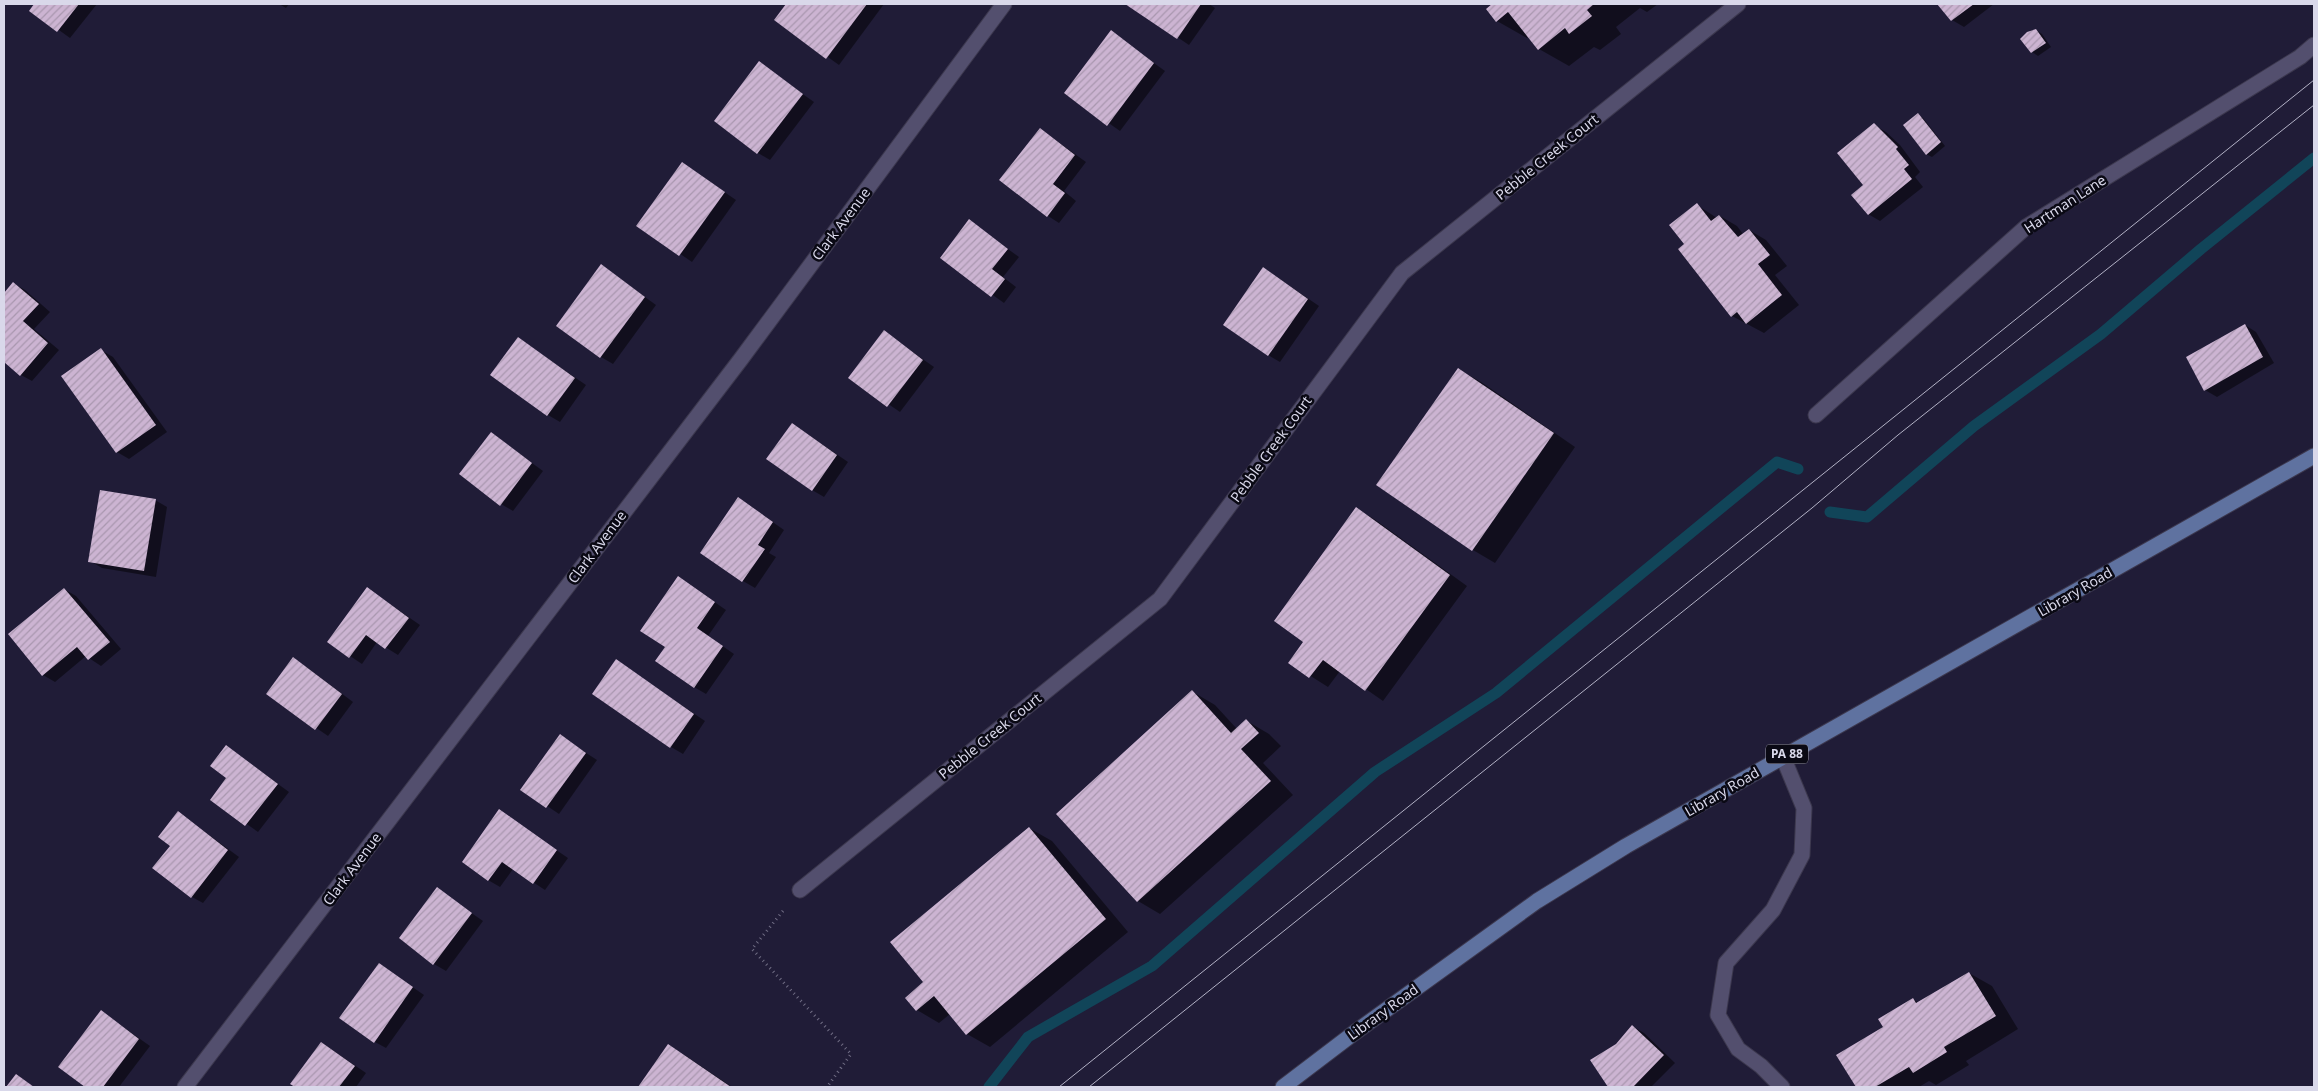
<svg xmlns="http://www.w3.org/2000/svg" width="2318" height="1091" font-family="'Noto Sans',sans-serif">
<defs>
<pattern id="building-hatch" width="6" height="6" patternUnits="userSpaceOnUse" patternTransform="scale(1.25)"><rect width="6" height="6" fill="#ccb4d2"/><path d="M-1 1l2-2M0 6l6-6M5 7l2-2" fill="none" stroke="#a997af"/></pattern>
</defs>
<rect width="100%" height="100%" fill="#201c37"/>
<g fill="#0007">
<polygon points="36,4 97,4 70,38 31,10"/>
<polygon points="279,4 289,4 286,8"/>
<polygon points="788,4 884,4 839,65 776,20"/>
<polygon points="1128,4 1209,4 1215,8 1189,45"/>
<polygon points="1494,4 1658,4 1647,12 1640,8 1616,27 1621,34 1600,50 1594,47 1569,66 1539,49 1529,36 1527,38 1497,21 1488,9"/>
<polygon points="1939,4 1994,4 1964,27 1952,20"/>
<polygon points="2036,30 2042,34 2051,47 2038,56 2032,52"/>
<polygon points="1111,32 1165,71 1120,131 1066,93"/>
<polygon points="759,63 814,102 770,160 758,153"/>
<polygon points="1918,115 1923,118 1945,146 1932,157 1926,154"/>
<polygon points="1874,125 1886,132 1900,145 1920,172 1915,177 1923,187 1880,221 1868,214 1865,185"/>
<polygon points="1040,129 1086,162 1064,191 1076,201 1059,223 1048,216"/>
<polygon points="682,163 736,200 692,262 638,225"/>
<polygon points="1697,205 1717,218 1720,216 1737,226 1743,234 1749,230 1766,240 1787,266 1775,275 1799,305 1764,333 1732,316 1686,244"/>
<polygon points="969,221 1019,257 1003,277 1016,287 1004,303 941,258"/>
<polygon points="602,266 656,305 613,364 601,357"/>
<polygon points="1275,276 1319,306 1280,362 1268,355"/>
<polygon points="14,284 25,290 50,312 34,329 59,350 32,381 21,375 4,360 4,295"/>
<polygon points="2245,325 2256,332 2274,363 2217,397 2205,390"/>
<polygon points="884,332 934,367 900,412 850,378"/>
<polygon points="519,339 586,385 560,422 548,415"/>
<polygon points="101,350 113,357 167,432 129,459 117,452"/>
<polygon points="1458,369 1481,382 1575,447 1495,563 1473,550"/>
<polygon points="804,432 848,462 824,497 812,490"/>
<polygon points="491,433 543,471 513,511 501,504"/>
<polygon points="155,500 167,507 156,577 102,568 90,561"/>
<polygon points="750,506 784,530 769,553 776,557 755,588 743,581"/>
<polygon points="1357,509 1374,519 1467,586 1383,701 1340,671 1328,687 1290,663 1305,642"/>
<polygon points="690,585 726,610 708,636 734,654 706,694 694,687 666,646"/>
<polygon points="64,589 76,596 121,649 101,666 86,656 55,682 43,675"/>
<polygon points="368,589 420,625 398,655 377,642 362,664 329,642"/>
<polygon points="616,661 705,721 683,754 671,747"/>
<polygon points="305,666 353,702 328,736 267,694"/>
<polygon points="1193,692 1215,705 1237,729 1247,721 1269,734 1281,746 1263,763 1293,795 1160,914 1138,901 1058,814"/>
<polygon points="560,736 597,760 559,814 522,789"/>
<polygon points="227,747 289,792 258,832 211,799 228,778"/>
<polygon points="499,811 568,858 545,890 513,869 500,887 488,880"/>
<polygon points="179,813 239,857 203,903 192,897 171,846"/>
<polygon points="1029,828 1052,841 1128,932 990,1047 967,1034 950,1014 939,1023 917,1010 925,982"/>
<polygon points="437,889 483,921 446,971 434,964"/>
<polygon points="379,964 424,995 386,1048 375,1042"/>
<polygon points="1969,973 1992,986 2018,1029 1966,1061 1969,1065 1936,1085 1929,1081 1919,1087 1858,1087 1838,1055 1885,1027 1913,999 1919,1003"/>
<polygon points="102,1012 150,1046 119,1087 87,1087 60,1067"/>
<polygon points="1632,1026 1644,1033 1675,1063 1651,1087 1610,1087 1606,1083 1617,1045"/>
<polygon points="322,1043 366,1073 356,1087 297,1087 292,1084"/>
<polygon points="668,1046 686,1056 732,1087 640,1087"/>
</g>
<g fill="none" stroke-linecap="round" stroke-linejoin="round">
<g stroke="#114559" stroke-width="11">
<polyline points="1830,512 1867,517 1974,426 2101,334 2201,249 2314,158"/>
<polyline points="989,1087 1028,1037 1152,966 1375,772 1496,693 1777,462 1798,469"/>
</g>
</g>
<g fill="url(#building-hatch)">
<polygon points="34,4 79,4 57,32 29,11"/>
<polygon points="786,4 867,4 826,59 774,20"/>
<polygon points="1125,4 1201,4 1177,39"/>
<polygon points="1492,4 1594,4 1587,10 1592,16 1569,34 1565,28 1538,50 1508,12 1496,22 1486,9"/>
<polygon points="1937,4 1974,4 1951,21"/>
<polygon points="2036,29 2046,43 2031,53 2020,39 2027,32"/>
<polygon points="1111,30 1154,63 1107,126 1064,93"/>
<polygon points="759,61 803,94 757,154 714,121"/>
<polygon points="1918,113 1941,142 1926,155 1903,125"/>
<polygon points="1874,123 1898,147 1896,149 1909,165 1904,169 1912,179 1868,215 1851,195 1863,185 1837,153"/>
<polygon points="1040,128 1075,155 1053,184 1065,193 1047,217 999,180"/>
<polygon points="682,162 725,192 679,256 636,226"/>
<polygon points="1697,203 1711,221 1719,215 1738,237 1749,229 1770,255 1758,264 1782,295 1746,324 1737,312 1731,317 1678,249 1684,244 1669,225"/>
<polygon points="969,219 1008,249 992,269 1005,279 991,297 940,258"/>
<polygon points="601,264 645,297 600,358 556,326"/>
<polygon points="1263,267 1308,299 1268,356 1223,325"/>
<polygon points="13,282 39,304 23,321 48,343 20,376 4,362 4,293"/>
<polygon points="2245,324 2263,357 2204,391 2186,357"/>
<polygon points="884,330 923,360 887,407 848,378"/>
<polygon points="518,337 575,378 547,416 490,375"/>
<polygon points="101,348 156,425 116,453 61,376"/>
<polygon points="1458,368 1554,433 1472,551 1376,485"/>
<polygon points="792,423 837,455 812,491 766,459"/>
<polygon points="491,432 532,463 500,506 459,474"/>
<polygon points="100,490 156,499 144,571 88,562"/>
<polygon points="738,497 773,522 758,545 765,549 742,582 700,553"/>
<polygon points="1356,507 1450,575 1365,691 1323,660 1309,678 1288,663 1303,642 1274,621"/>
<polygon points="678,576 715,602 697,628 723,646 694,688 655,661 665,647 640,631"/>
<polygon points="367,587 409,618 385,649 366,635 349,658 327,642"/>
<polygon points="64,588 110,642 88,660 77,647 42,676 8,634"/>
<polygon points="293,657 342,694 315,730 266,694"/>
<polygon points="616,659 694,714 670,748 592,694"/>
<polygon points="1192,690 1231,733 1246,719 1259,733 1241,749 1271,781 1137,902 1056,814"/>
<polygon points="560,734 586,753 546,808 520,790"/>
<polygon points="226,745 278,784 245,826 210,800 226,778 210,766"/>
<polygon points="499,809 557,850 533,884 502,862 488,881 462,862"/>
<polygon points="178,811 228,850 191,898 152,868 170,846 158,837"/>
<polygon points="1029,827 1106,919 966,1035 934,996 916,1011 905,998 923,982 890,942"/>
<polygon points="437,887 472,913 433,965 399,938"/>
<polygon points="379,963 413,987 374,1043 339,1018"/>
<polygon points="1969,972 1996,1016 1944,1047 1947,1052 1913,1073 1909,1067 1875,1087 1856,1087 1836,1055 1883,1027 1878,1019 1913,998 1916,1003"/>
<polygon points="101,1010 139,1039 103,1087 85,1087 58,1067"/>
<polygon points="1632,1025 1664,1055 1633,1087 1608,1087 1590,1060 1616,1044"/>
<polygon points="321,1042 355,1066 339,1087 295,1087 290,1084"/>
<polygon points="668,1044 731,1087 638,1087"/>
<polygon points="16,1074 34,1087 6,1087"/>
</g>
<g fill="none" stroke-linecap="round" stroke-linejoin="round">
<g stroke="#3c384e" stroke-width="17">
<polyline id="lane" points="1782,1087 1761,1066 1738,1049 1718,1015 1726,963 1773,910 1802,855 1804,808 1783,757"/>
</g>
<g stroke="#3c384e" stroke-width="17">
<g id="street">
<polyline points="1816,415 2026,227 2300,57 2314,45"/>
<polyline points="800,890 1160,599 1402,273 1738,4"/>
<polyline points="185,1087 741,359 1004,4"/>
</g>
</g>
<g stroke="#3c384e" stroke-width="17">
<polyline id="primary" points="1283,1087 1354,1033 1537,901 1626,846 2314,456"/>
</g>
<polyline stroke="#716e85" stroke-width="3" stroke-dasharray="1 4" stroke-linecap="butt" points="783,911 752,949 851,1054 827,1087"/>
<use href="#lane" stroke="#534f6e" stroke-width="15"/>
<use href="#street" stroke="#534f6e" stroke-width="15"/>
<use href="#primary" stroke="#5f72a0" stroke-width="15"/>
<g stroke="#b2b1c5" stroke-width="1">
<polyline points="1059,1087 2314,80"/>
<polyline points="1089,1087 1812,508 1898,435 2314,105"/>
</g>
</g>
<g text-anchor="middle" stroke-width="5" stroke-linejoin="round" paint-order="stroke">
<rect fill="#0a0914" stroke="#9b9aaa" stroke-width="1" x="1766" y="744.5" width="42" height="19" rx="4"/>
<g font-size="12" font-weight="bold" fill="#d9d8ea">
<text x="1787" y="758">PA 88</text>
</g>
<g font-size="14" fill="#d9d8ea" stroke="#0a0914">
<text transform="translate(1547 157) rotate(-39)" y="5">Pebble Creek Court</text>
<text transform="translate(2065 204) rotate(-33)" y="5">Hartman Lane</text>
<text transform="translate(841 224) rotate(-53)" y="5">Clark Avenue</text>
<text transform="translate(1271 449) rotate(-54)" y="5">Pebble Creek Court</text>
<text transform="translate(597 547) rotate(-53)" y="5">Clark Avenue</text>
<text transform="translate(2075 592) rotate(-30)" y="5">Library Road</text>
<text transform="translate(990 736) rotate(-39)" y="5">Pebble Creek Court</text>
<text transform="translate(1722 792) rotate(-30)" y="5">Library Road</text>
<text transform="translate(352 869) rotate(-53)" y="5">Clark Avenue</text>
<text transform="translate(1383 1012) rotate(-36)" y="5">Library Road</text>
</g>
</g>
<rect width="2318" height="1091" fill="none" stroke="#d9d8ea" stroke-width="10"/>
</svg>
